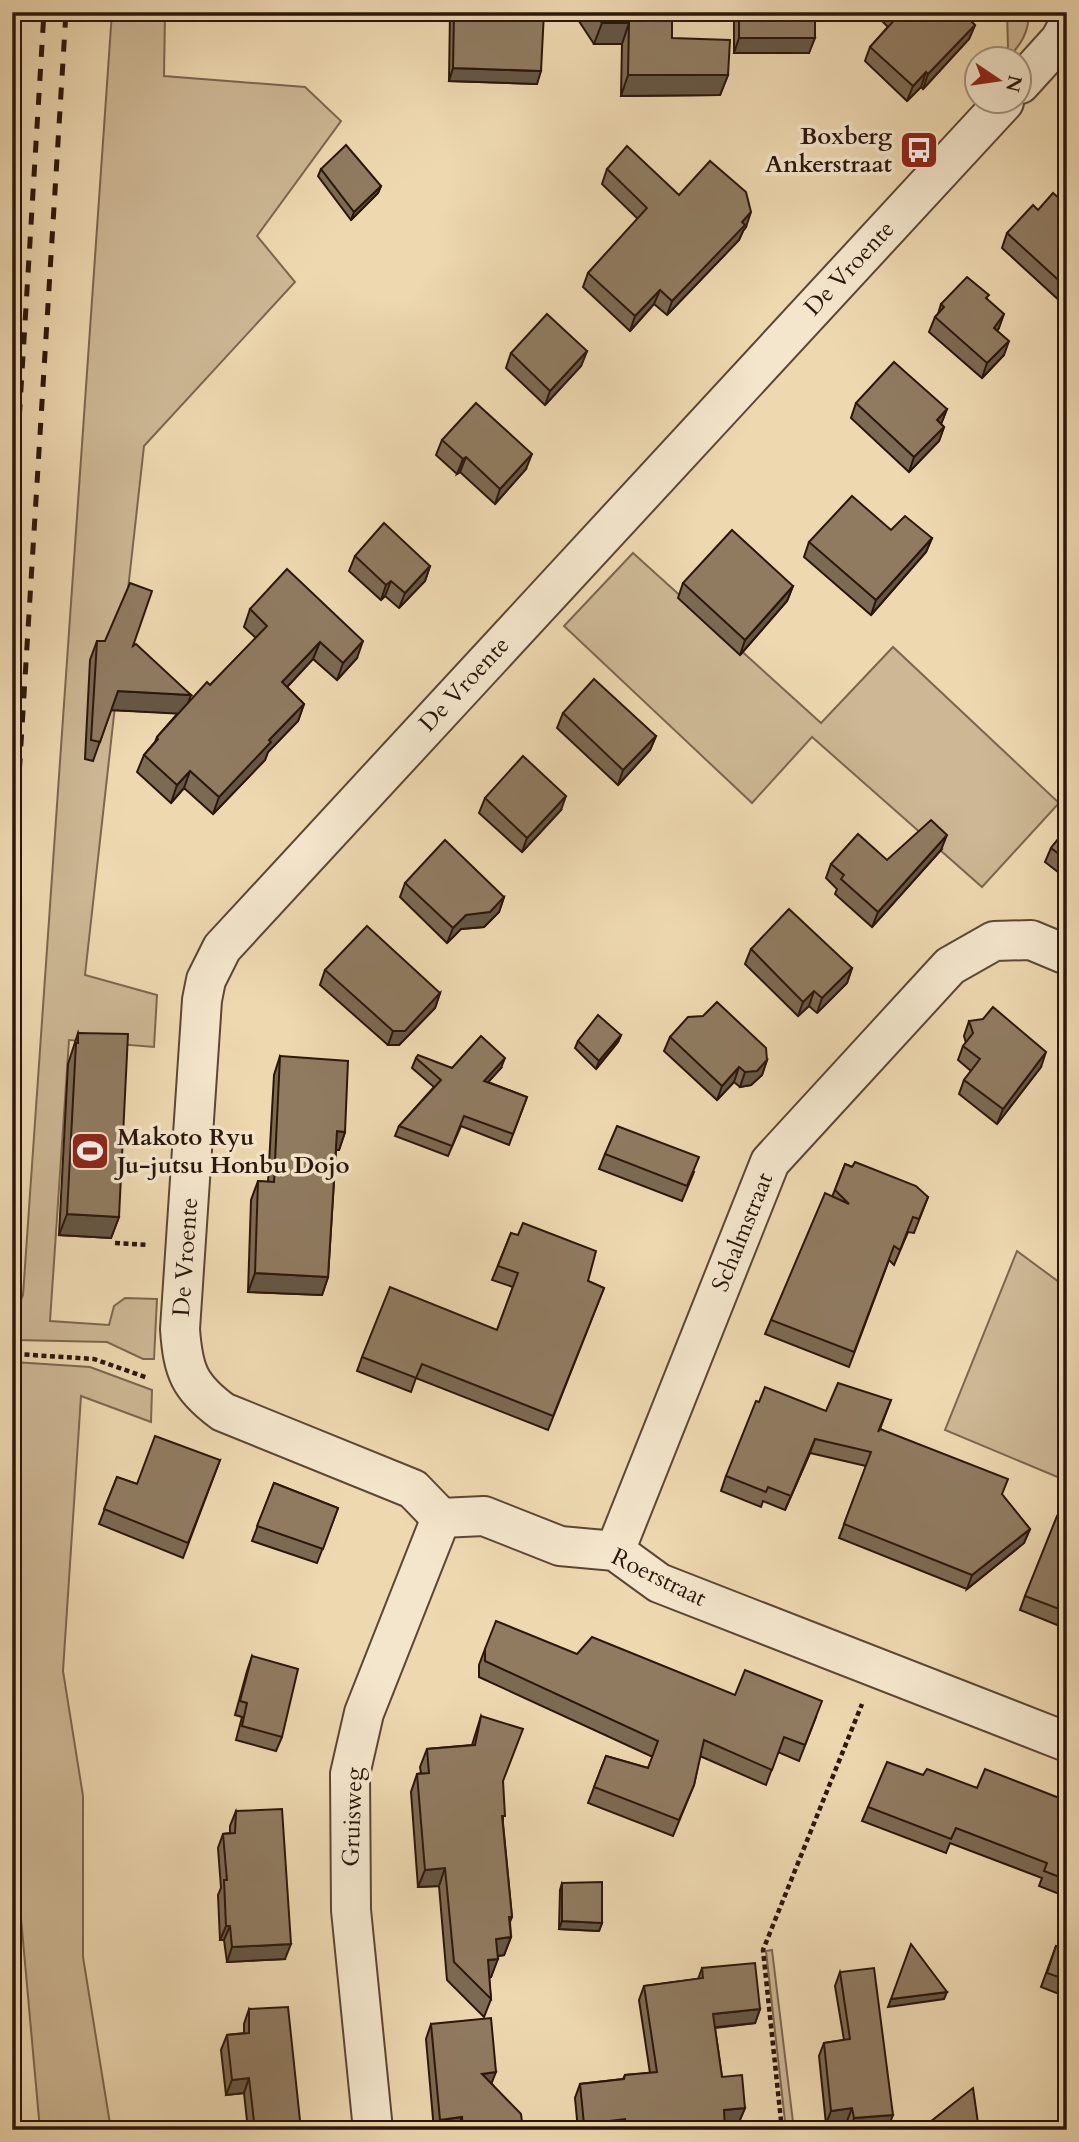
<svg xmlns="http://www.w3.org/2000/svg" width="1079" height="2142" font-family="Cardo,serif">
<rect width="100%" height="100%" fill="#eed8b0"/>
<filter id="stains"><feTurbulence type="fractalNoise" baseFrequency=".00286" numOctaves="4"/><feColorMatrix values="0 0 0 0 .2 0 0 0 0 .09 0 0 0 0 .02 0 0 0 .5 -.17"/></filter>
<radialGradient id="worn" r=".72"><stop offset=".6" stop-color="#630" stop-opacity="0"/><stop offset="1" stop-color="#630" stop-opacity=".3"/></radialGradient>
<g fill="#cdb794" stroke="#7c6650" stroke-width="2">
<polygon points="112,12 165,12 164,76 305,87 341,121 257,236 295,282 144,446 85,975 157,995 154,1047 69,1040 50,1321 109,1325 114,1306 125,1298 157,1299 154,1359 143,1359 107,1342 16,1340 17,1309 23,1295"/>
<path d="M1007 12H1029C1029 32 1021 45 1007 59H997L1008 48Z"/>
<polygon points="633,553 821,723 893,647 1059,803 982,887 812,737 752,803 564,626"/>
<polygon points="1017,1251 1067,1288 1067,1481 945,1430"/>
<polygon points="14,1362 90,1367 152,1390 151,1422 81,1396 63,1671 83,1796 83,1957 111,2130 40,2130 20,1907 14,1668 20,1417 12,1399"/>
<polygon points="772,1950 794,2130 786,2130 766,1951"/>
</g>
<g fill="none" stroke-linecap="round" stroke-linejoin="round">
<g stroke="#5c4635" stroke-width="42">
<g id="minor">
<polyline points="1020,84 1060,40 1067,27"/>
<path d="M1004 102 222 948 206 980 202 1000 180 1329C183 1371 189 1387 223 1412L413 1489 441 1518 484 1516 560 1546 615 1551 659 1583 1067 1742"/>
<polyline points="615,1551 770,1162 950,966 994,941 1031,940 1067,955"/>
<polyline points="373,2130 351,1910 350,1774 364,1713 441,1518"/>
</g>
</g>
<g stroke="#2b160c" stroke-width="4.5" stroke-dasharray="5 3.5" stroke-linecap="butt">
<polyline points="115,1243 149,1245"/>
<polyline points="16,1354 94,1359 148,1378"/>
<polyline points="782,2130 763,1950 862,1704"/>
</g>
<use href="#minor" stroke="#f4e6cc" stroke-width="38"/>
<g stroke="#2b160c" stroke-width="5" stroke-dasharray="12 12" stroke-linecap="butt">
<polyline points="12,536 44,12"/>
<polyline points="12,890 66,12"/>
</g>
</g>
<g fill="#7c6a53" stroke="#2b160c" stroke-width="2">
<polygon points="450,12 544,12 537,84 449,81"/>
<polygon points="573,12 672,12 672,38 728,75 720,95 621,96 622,44 594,44"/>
<polygon points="734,12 815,12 809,53 734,53"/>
<polygon points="882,12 961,12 975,25 969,39 923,89 921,87 907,101 865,61 870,47 888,27 880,19"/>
<polygon points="321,169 381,186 378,193 351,220 318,176"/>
<polygon points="607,169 679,195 746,227 743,231 739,240 667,315 654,304 630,331 583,287 588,273 638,219 602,184"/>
<polygon points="1067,205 1067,304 1062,300 1061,302 1002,248 1007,233 1038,210"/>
<polygon points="987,299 999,328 997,331 1004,355 982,378 929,332 935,317 938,314 941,304"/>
<polygon points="587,351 581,366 545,405 506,368 511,353"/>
<polygon points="856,403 947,409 941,424 944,427 939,441 909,472 851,418"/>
<polygon points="442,440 526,469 495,504 460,472 457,474 436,455"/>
<polygon points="891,530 932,538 926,552 871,615 804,557 809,542"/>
<polygon points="355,556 430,566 425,581 399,608 385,596 381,600 349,571"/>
<polygon points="683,583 793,586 787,601 740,655 678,598"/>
<polygon points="250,609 357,658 337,680 313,659 287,687 304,704 298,721 268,752 265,760 213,814 184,788 171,803 137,772 144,755 155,742 157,737 178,713 111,710 93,761 85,759 90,660 97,641 133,646 191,695 188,703 210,685 256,638 244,627"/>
<polygon points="563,713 656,736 650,750 618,785 557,728"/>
<polygon points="485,798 561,810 522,852 479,813"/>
<polygon points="1067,828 1067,879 1045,862 1051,848"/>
<polygon points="941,850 872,927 835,894 837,889 826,878 831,864 887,860"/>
<polygon points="405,883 504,897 499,912 484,927 461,929 447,943 400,897"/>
<polygon points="751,949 852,968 847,983 817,1013 809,1006 798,1016 745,964"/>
<polygon points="325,970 440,993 435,1008 399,1045 388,1045 320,985"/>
<polygon points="969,1021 1041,1067 997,1124 959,1094 964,1080 971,1071 958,1060 963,1046 966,1043 964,1036"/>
<polygon points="78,1033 119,1217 111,1238 59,1235 68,1064"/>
<polygon points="621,1035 618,1042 596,1069 575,1048 578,1041"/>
<polygon points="670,1037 767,1060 762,1075 751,1085 740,1087 734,1082 717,1100 664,1051"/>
<polygon points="280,1056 345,1132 339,1150 336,1150 328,1277 322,1295 248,1292 251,1200 258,1181 268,1182 274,1075"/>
<polygon points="416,1058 452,1068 501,1068 488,1082 527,1097 509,1145 461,1126 448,1156 395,1136 399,1126 434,1087 412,1068"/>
<polygon points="605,1154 694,1172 682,1201 599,1169"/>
<polygon points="845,1164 928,1197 914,1233 908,1232 894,1265 889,1260 849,1367 765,1334 771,1320 832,1197"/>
<polygon points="511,1233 588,1281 604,1288 548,1430 416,1378 411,1392 357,1371 362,1357 497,1330 513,1287 492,1280"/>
<polygon points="891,1400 880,1429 1002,1495 1030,1529 1024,1543 967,1589 839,1538 866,1466 810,1453 785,1510 763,1501 761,1507 721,1491 726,1476 826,1411"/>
<polygon points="220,1460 183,1558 99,1524 117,1477 137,1484"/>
<polygon points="274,1483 338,1508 317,1563 252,1541"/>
<polygon points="1067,1520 1067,1629 1020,1610 1025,1596"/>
<polygon points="485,1649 577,1654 816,1717 799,1761 778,1752 766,1785 700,1756 694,1785 673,1836 588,1803 606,1756 648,1768 653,1757 479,1677 479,1665"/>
<polygon points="252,1656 282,1737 276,1751 236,1740 242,1717 235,1715 247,1671"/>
<polygon points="481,1716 503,1782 503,1823 512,1917 510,1922 511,1937 504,1955 498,1956 491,1977 489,1978 491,1999 484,2017 447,1980 439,1886 418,1887 411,1792 417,1774 421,1773 420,1767 427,1749 472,1745"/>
<polygon points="923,1775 977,1788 1067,1801 1067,1897 1039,1886 1042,1878 950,1843 946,1853 862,1821 868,1807"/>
<polygon points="236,1811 285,1959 227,1962 224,1940 220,1940 218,1895 221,1888 218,1848 223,1834 230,1833 230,1826"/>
<polygon points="562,1883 602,1923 599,1931 559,1929 560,1890"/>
<polygon points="1067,1938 1067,1997 1041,1987 1056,1946 1062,1948"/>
<polygon points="702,1968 760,2009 755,2023 715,2028 722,2077 745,2108 739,2122 725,2124 725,2130 578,2130 575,2098 580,2084 623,2079 625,2075 650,2073 639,2000 644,1986 698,1979"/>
<polygon points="840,1972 888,2128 849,2130 847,2121 826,2124 819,2056 824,2043 844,2040 835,1986"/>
<polygon points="249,2009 301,2130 248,2130 244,2093 226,2095 221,2050 227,2035 244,2033 244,2024"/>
<polygon points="431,2024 492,2084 523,2130 434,2130 426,2039"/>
</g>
<g fill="#655644" stroke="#2b160c" stroke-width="2">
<polygon points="602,23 629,23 622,44 594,44"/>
<polygon points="975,25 969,39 923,89 928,74"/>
<polygon points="739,38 815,38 809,53 734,53"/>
<polygon points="453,68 541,71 537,84 449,81"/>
<polygon points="926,72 921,87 907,101 913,86"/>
<polygon points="628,75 728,75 720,95 621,96"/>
<polygon points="381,186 378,193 351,220 354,212"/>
<polygon points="751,212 746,227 743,231 739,240 667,315 672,301"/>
<polygon points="660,290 654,304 630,331 635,316"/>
<polygon points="1004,314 999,328 989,343 994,328"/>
<polygon points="1009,341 1004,355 982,378 987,363"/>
<polygon points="587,351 581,366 545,405 550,391"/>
<polygon points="947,409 941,424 937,420"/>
<polygon points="944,427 939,441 909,472 914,457"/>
<polygon points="532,454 526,469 495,504 500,489"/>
<polygon points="466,457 460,472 457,474 463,459"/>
<polygon points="932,538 926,552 871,615 876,600"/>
<polygon points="430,566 425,581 399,608 405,593"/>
<polygon points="391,581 385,596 381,600 386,585"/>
<polygon points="793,586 787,601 740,655 745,640"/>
<polygon points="363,641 357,658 337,680 343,663"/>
<polygon points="320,642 313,659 275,700 282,682"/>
<polygon points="118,691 191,695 184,714 111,710"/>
<polygon points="304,704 298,721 268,752 265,760 213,814 219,797 269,740"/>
<polygon points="656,736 650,750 618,785 623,770"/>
<polygon points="190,771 184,788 171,803 177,785"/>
<polygon points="566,796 561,810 522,852 527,838"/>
<polygon points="947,835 941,850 872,927 878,912"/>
<polygon points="504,897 499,912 484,927 461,929 447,943 453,928 466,915"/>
<polygon points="852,968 847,983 817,1013 822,998"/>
<polygon points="814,991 809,1006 798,1016 803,1002"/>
<polygon points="440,993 435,1008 399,1045 388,1045 393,1031"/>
<polygon points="621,1035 618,1042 596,1069 599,1061"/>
<polygon points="1046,1052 1041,1067 997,1124 1003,1109"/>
<polygon points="505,1058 501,1068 480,1091 484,1081"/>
<polygon points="767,1060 762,1075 751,1085 740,1087 745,1072"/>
<polygon points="739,1067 734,1082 717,1100 722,1086"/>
<polygon points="337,1131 345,1132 339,1150 330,1150"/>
<polygon points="67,1214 119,1217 111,1238 59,1235"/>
<polygon points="255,1273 328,1277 322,1295 248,1292"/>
<polygon points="815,1439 810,1453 785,1510 791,1496"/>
<polygon points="1030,1529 1024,1543 967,1589 972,1575"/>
<polygon points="445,1868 439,1886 418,1887 425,1870"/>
<polygon points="562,1921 602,1923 599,1931 559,1929"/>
<polygon points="226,1926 230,1926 224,1940 220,1940"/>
<polygon points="511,1937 504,1955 489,1957 496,1939"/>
<polygon points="291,1944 285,1959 227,1962 232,1947"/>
<polygon points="498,1959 491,1977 481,1978 488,1960"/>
<polygon points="947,1992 944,1999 888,2007 891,1999"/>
<polygon points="760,2009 755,2023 708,2028 713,2014"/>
<polygon points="496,2072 490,2087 482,2074"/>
<polygon points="249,2078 244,2093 226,2095 232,2080"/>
<polygon points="745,2108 739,2122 719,2125 724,2110"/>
<polygon points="852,2108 847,2121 826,2124 831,2111"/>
<polygon points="893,2115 888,2128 850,2130 854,2118"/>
<polygon points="462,2117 457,2130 436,2130 440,2120"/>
<polygon points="625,2119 621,2130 582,2130 584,2124"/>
</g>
<g fill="#907b61" stroke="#2b160c" stroke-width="2">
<polygon points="454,12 544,12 541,71 453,68"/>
<polygon points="594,12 672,12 672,38 730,40 728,75 628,75 629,23 602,23"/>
<rect x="739" y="12" width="76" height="26"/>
<polygon points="894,12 961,12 975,25 928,74 926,72 913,86 870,47 898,16"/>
<polygon points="346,145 381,186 354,212 321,169"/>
<polygon points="627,146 679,195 710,161 746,192 751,212 742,222 745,225 672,301 660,290 635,316 588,273 647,208 607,169"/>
<polygon points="1053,193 1067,205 1066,287 1007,233 1033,205 1038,210"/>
<polygon points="967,277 989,295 986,298 1004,314 994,328 1009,341 987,363 935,317 944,307 941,304"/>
<polygon points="547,314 587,351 550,391 511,353"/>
<polygon points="894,362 947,409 937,420 944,427 914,457 856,403"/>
<polygon points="476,403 532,454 500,489 466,457 463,459 442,440"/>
<polygon points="852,496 891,530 905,516 932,538 876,600 809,542"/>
<polygon points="384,523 430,566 405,593 391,581 386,585 355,556"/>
<polygon points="732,530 793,586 745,640 683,583"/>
<polygon points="287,569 363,641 343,663 320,642 282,682 304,704 269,740 271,742 219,797 190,771 177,785 144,755 158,739 157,737 207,682 210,685 267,626 250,609"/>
<polygon points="130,583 152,591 133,646 136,644 191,695 118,691 100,742 91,740 97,641 105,641"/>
<polygon points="594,679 656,736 623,770 563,713"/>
<polygon points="523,756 566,796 527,838 485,798"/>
<polygon points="931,820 947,835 878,912 841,879 844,875 831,864 858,834 887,860"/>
<polygon points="1067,828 1067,860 1051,848"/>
<polygon points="445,840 504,897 490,912 466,915 453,928 405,883"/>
<polygon points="789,909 852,968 822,998 814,991 803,1002 751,949"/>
<polygon points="367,926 440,993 405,1031 393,1031 325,970"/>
<polygon points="717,1002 766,1048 767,1060 757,1071 745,1072 739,1067 722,1086 670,1037 688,1017 703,1016"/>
<polygon points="993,1007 1046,1052 1003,1109 964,1080 980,1059 963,1046 973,1033 969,1021 983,1019"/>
<polygon points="598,1015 621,1035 599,1061 578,1041"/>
<polygon points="78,1033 128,1034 119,1217 67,1214 76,1043 78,1043"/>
<polygon points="481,1036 505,1058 484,1081 527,1097 513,1134 464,1116 452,1146 399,1126 441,1080 416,1058 418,1055 452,1068"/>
<polygon points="280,1056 348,1061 345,1132 337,1131 328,1277 255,1273 258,1181 274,1182"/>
<polygon points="617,1126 699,1157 687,1186 605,1154"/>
<polygon points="855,1162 916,1186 928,1197 919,1219 913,1217 900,1250 894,1246 854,1352 771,1320 825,1193 849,1204 835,1190 845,1164 852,1167"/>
<polygon points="523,1223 596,1251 588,1281 604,1288 553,1416 422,1364 416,1378 362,1357 390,1287 497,1330 518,1273 498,1266 511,1233 518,1235"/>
<polygon points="838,1383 891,1400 878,1432 880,1429 1008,1479 1002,1494 1030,1529 972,1575 844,1524 871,1452 815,1439 791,1496 768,1487 766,1492 726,1476 756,1401 759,1402 765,1387 826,1411"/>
<polygon points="155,1436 220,1460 188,1543 104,1509 117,1477 137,1484"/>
<polygon points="274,1483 338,1508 323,1549 257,1526"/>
<polygon points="1057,1516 1067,1520 1067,1612 1025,1596"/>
<polygon points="496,1621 577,1654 592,1637 735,1695 745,1670 822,1701 805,1745 784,1737 772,1770 704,1740 694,1785 679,1820 594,1787 606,1756 648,1768 658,1741 485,1661 485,1649"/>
<polygon points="252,1656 298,1669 282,1737 242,1726 247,1703 240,1701"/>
<polygon points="481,1716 523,1729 503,1781 505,1816 502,1816 512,1917 509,1917 511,1937 496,1939 498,1959 488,1960 491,1999 454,1962 445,1868 425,1870 417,1774 429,1773 427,1749 475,1745"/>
<polygon points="887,1762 923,1775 927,1769 977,1788 985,1769 1067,1801 1067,1880 1044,1871 1047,1863 956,1828 951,1839 868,1807"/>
<polygon points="282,1809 291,1944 232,1947 230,1926 226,1926 224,1880 227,1880 223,1834 235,1833 236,1811"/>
<polygon points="602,1882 602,1923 562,1921 562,1883"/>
<polygon points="1067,1938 1067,1980 1047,1973 1056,1946 1062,1948"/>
<polygon points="911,1944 947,1992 891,1999"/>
<polygon points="755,1963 760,2009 713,2014 722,2077 742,2075 745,2108 724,2110 725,2130 627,2130 625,2119 584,2124 580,2084 624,2079 625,2075 657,2072 644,1986 703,1978 702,1968"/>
<polygon points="874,1968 893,2115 854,2118 852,2108 831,2111 824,2043 850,2039 840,1972"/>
<polygon points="288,2007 301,2130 255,2130 249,2078 232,2080 227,2035 249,2033 249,2009"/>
<polygon points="491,2018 496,2072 482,2074 521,2114 523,2130 463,2130 462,2117 440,2120 431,2024"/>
<polygon points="973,2088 979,2130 926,2130 925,2126"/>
</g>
<defs>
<g id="bus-square" transform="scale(2.0125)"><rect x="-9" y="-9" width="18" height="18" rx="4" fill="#8f2418" stroke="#f4e6cc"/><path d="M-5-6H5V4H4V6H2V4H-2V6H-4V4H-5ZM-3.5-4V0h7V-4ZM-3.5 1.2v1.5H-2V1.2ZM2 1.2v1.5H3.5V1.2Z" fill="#fff"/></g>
<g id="stadium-square" transform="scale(2.0125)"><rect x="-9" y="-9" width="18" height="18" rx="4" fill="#8f2418" stroke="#f4e6cc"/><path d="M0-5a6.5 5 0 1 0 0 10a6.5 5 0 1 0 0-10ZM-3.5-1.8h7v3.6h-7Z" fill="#fff"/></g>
</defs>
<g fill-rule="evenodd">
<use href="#bus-square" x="919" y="150"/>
<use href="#stadium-square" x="90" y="1151"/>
</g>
<g text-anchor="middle" stroke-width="7" stroke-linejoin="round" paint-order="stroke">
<g font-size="24" font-weight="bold" fill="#2b160c" stroke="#f4e6cc" text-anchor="end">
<text x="892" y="144">Boxberg<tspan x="892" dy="28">Ankerstraat</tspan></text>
<text x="117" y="1145" text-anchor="start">Makoto Ryu<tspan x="117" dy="28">Ju-jutsu Honbu Dojo</tspan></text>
</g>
<g font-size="24" fill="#2b160c" stroke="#f4e6cc">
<text transform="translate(849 268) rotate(-47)" y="8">De Vroente</text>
<text transform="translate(464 684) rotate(-47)" y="8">De Vroente</text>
<text transform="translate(742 1232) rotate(-68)" y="8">Schalmstraat</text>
<text transform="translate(185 1257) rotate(-86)" y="8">De Vroente</text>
<text transform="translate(659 1577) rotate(26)" y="8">Roerstraat</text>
<text transform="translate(352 1817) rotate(-88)" y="8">Gruisweg</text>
</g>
</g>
<rect width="1079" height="2142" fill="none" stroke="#eed8b0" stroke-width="42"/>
<rect x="14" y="14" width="1051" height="2114" fill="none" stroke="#2b160c" stroke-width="3.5"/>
<rect x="21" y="21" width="1037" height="2100" fill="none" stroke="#2b160c" stroke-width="2"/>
<g transform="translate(998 80) rotate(103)"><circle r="33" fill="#f4e6cc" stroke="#a4937f" stroke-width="2"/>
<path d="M0-5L12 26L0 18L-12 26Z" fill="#8f2418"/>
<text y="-10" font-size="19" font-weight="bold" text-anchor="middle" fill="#2b160c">N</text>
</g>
<rect width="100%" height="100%" filter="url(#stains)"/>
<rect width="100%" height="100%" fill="url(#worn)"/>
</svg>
